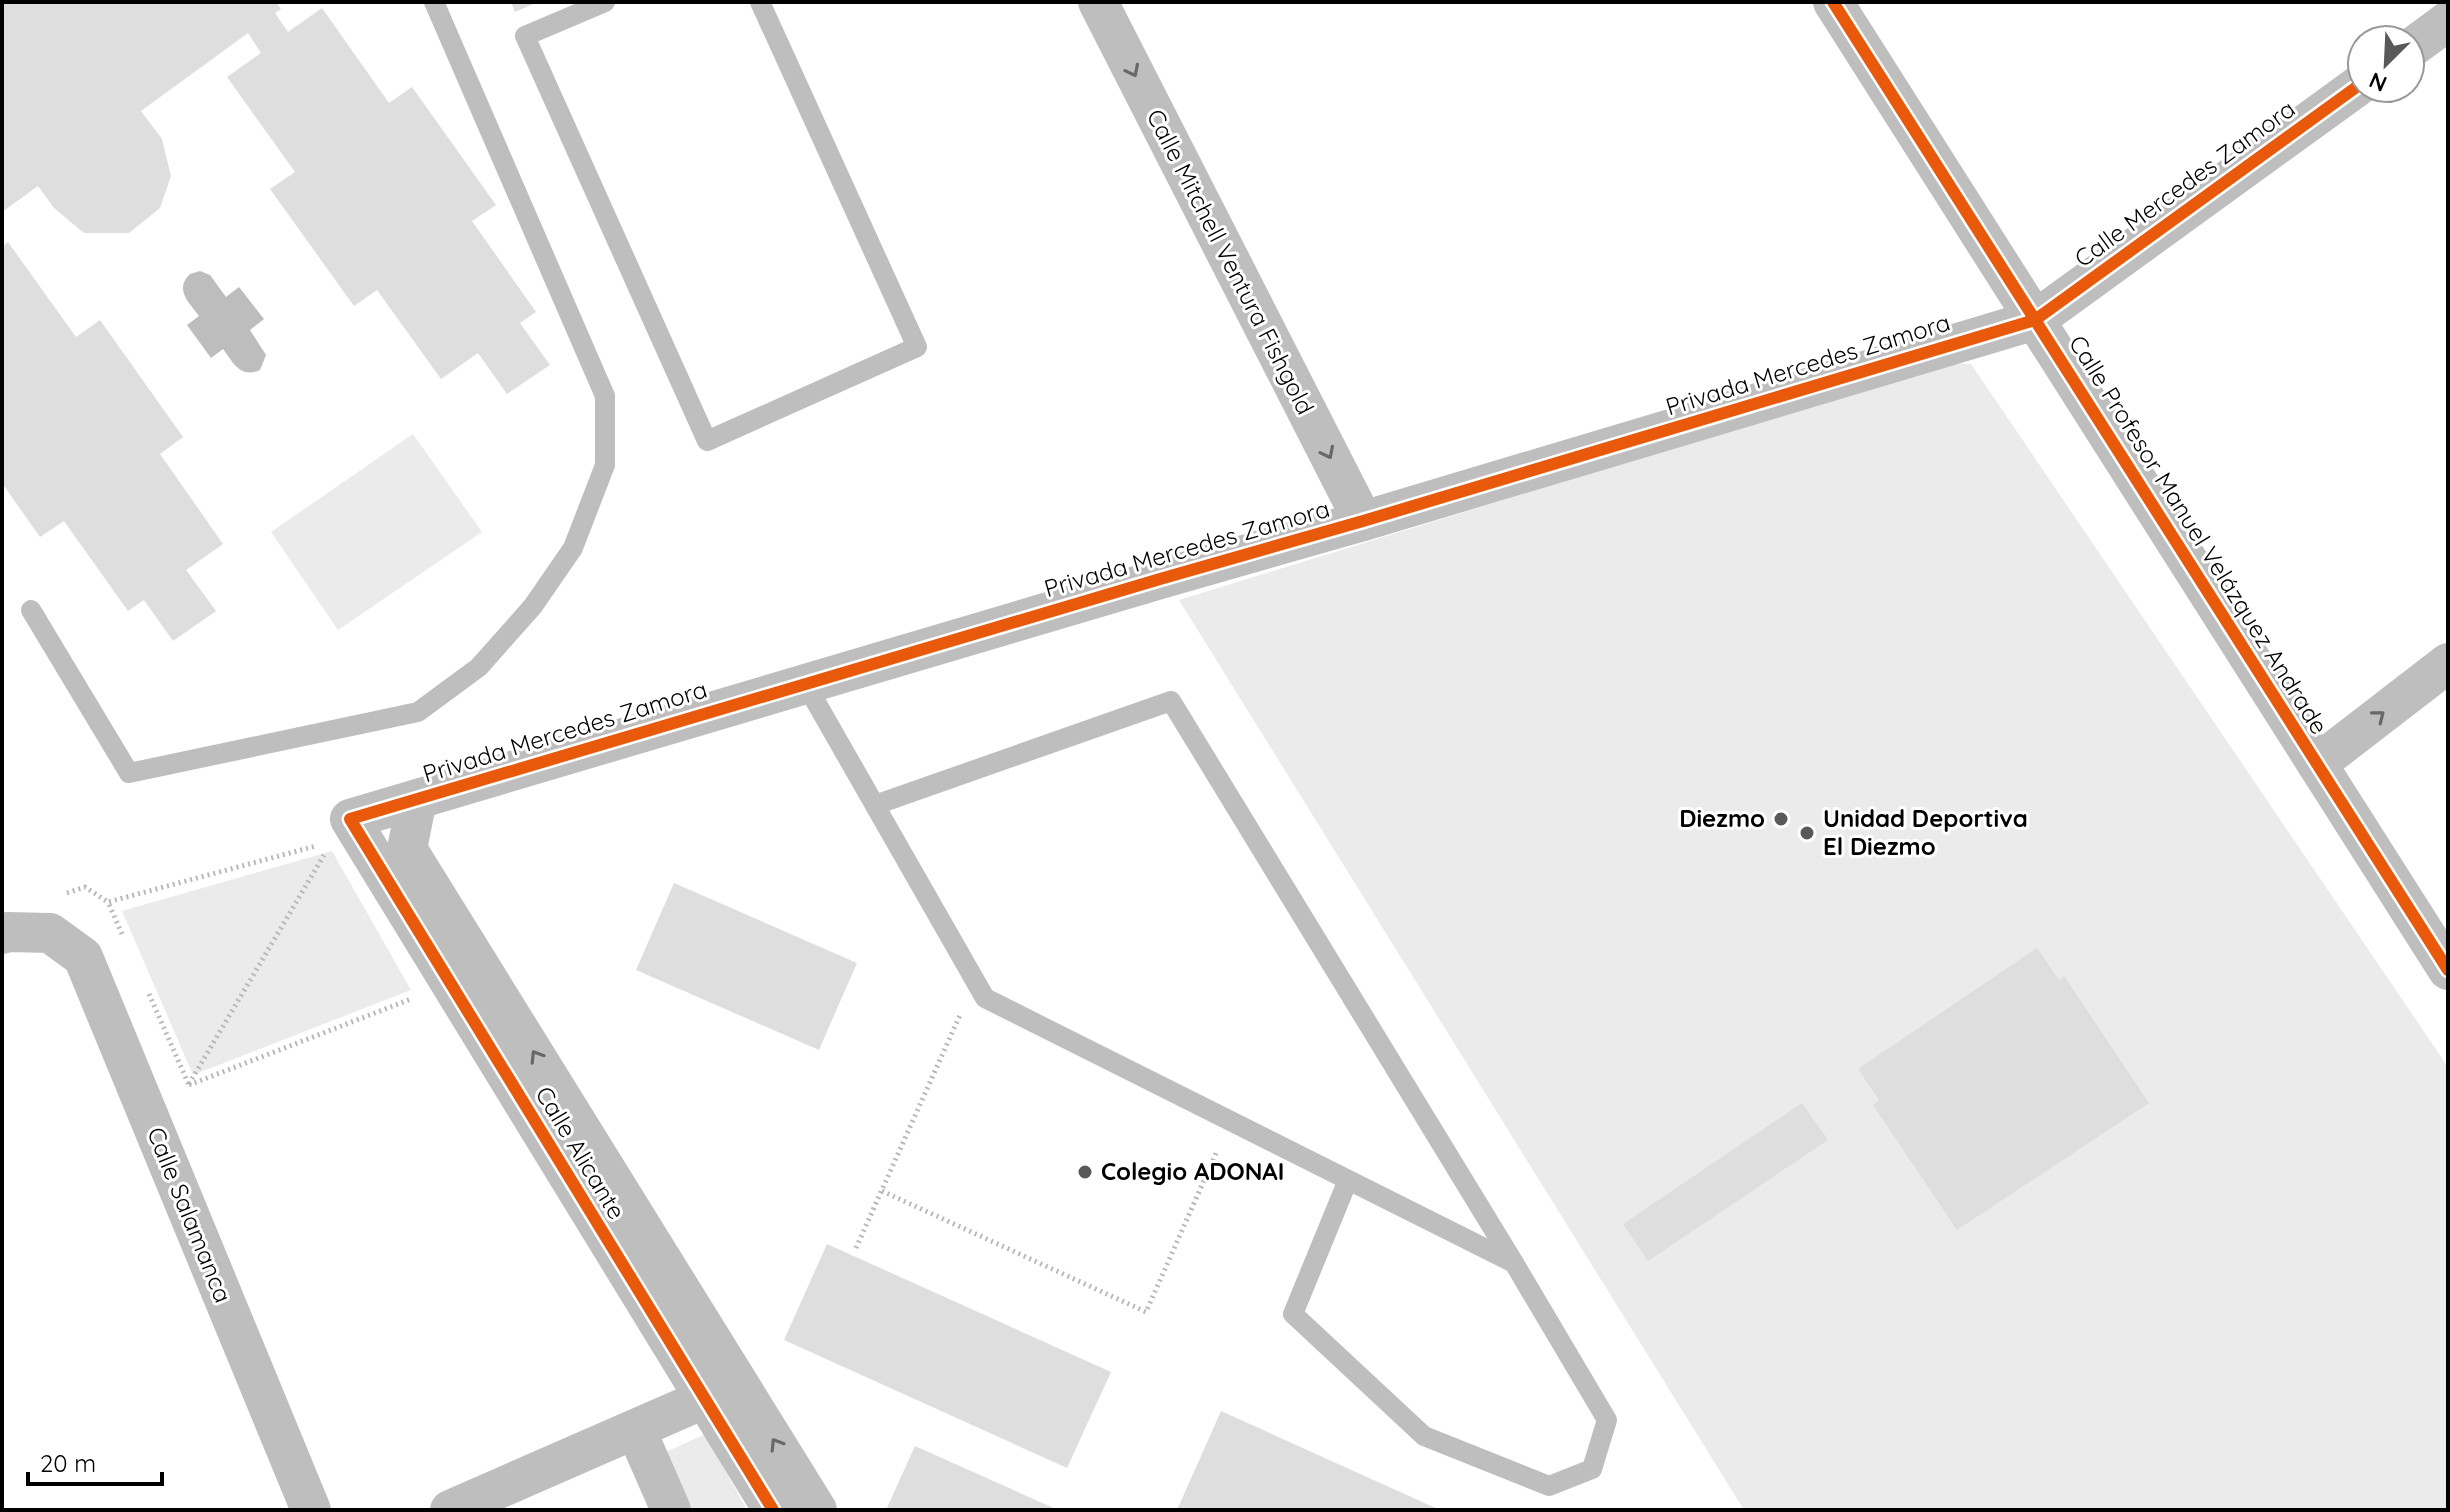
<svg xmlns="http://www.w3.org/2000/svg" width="2450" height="1512" font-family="Quicksand,sans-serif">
<rect width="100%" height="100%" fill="#fff"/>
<g fill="#ebebeb">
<polygon points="1948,363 1971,364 2448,1067 2448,1510 1744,1510 1179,600"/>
<polygon points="413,434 482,532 338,630 271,532"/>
<polygon points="332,851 411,990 193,1075 122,911"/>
<polygon points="705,1434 747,1510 689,1510 664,1453"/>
</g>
<path fill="#bdbdbd" d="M200 271 210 275 226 297 239 287 264 319 250 330 266 355 260 370C240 379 233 362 223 349L211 358 187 325 199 316C189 302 174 290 190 274Z"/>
<g fill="#dedede">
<polygon points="2,2 276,2 281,9 275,13 288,32 322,8 389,103 412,87 496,205 472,221 536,312 520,323 550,365 507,394 478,353 441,379 377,290 354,306 270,189 295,172 227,77 261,53 248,33 141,111 162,139 171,176 160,208 129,233 84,233 54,208 38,186 2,212"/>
<polygon points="511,2 538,2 515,12"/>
<polygon points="8,242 76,337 100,320 183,437 160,454 223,544 186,570 216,611 173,641 144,600 128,611 64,521 40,537 2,483 2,247"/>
<polygon points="674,883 857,963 819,1050 636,970"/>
<polygon points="2037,948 2059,980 2064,976 2149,1103 1957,1230 1873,1105 1879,1100 1858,1069"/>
<polygon points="1802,1103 1828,1140 1648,1261 1623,1224"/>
<polygon points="827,1244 1111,1372 1067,1468 784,1340"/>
<polygon points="1221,1411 1440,1510 1177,1510"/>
<polygon points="915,1446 1058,1510 886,1510"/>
</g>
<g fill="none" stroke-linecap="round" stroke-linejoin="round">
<g stroke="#b9b9b9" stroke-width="5" stroke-dasharray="2 4" stroke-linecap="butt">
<polyline points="67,893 85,887 108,902"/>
<polyline points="122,934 108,902 316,846"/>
<polyline points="149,994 189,1085"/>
<polyline points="189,1084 324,855"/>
<polyline points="189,1085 411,999"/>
<polyline points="882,1191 1146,1312 1217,1151"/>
<polyline points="856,1248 960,1015"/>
</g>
<g stroke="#bebebe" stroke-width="20">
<polyline points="605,2 525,36 707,441 917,347 760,2"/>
<polyline points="31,610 129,773 418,712 479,667 533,606 573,548 605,465 605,396 434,2"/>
<polyline points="805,683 985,998 1514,1263 1607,1420 1592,1469 1549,1486 1424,1436 1293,1314 1348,1180"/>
<polyline points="875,805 1171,701 1514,1263"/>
</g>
<g stroke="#bebebe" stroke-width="40">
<polyline points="1098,2 1363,521"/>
<polyline points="1833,2 2448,970"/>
<polyline points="2410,49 2448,21"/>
<polyline points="2317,764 2448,663"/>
<polyline points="417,799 407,849 817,1510"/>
<polyline points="2,934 8,932 50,933 83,957 311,1510"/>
<polyline points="636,1430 671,1510"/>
<polyline points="450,1510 729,1388"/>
<polyline points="773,1510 350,819 1160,579 1363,521 2035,320 2362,83"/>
</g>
<g stroke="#fff" stroke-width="17">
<g id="cycleway">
<polyline points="1833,2 2448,970"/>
<polyline points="773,1510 350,819 1160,579 1363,521 2035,320 2362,83"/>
</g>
</g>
<use href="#cycleway" stroke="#e8590c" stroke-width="12"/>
</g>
<defs><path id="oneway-chevron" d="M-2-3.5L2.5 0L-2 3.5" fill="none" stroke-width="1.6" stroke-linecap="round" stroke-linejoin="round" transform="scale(2)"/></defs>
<g stroke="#686868">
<use href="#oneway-chevron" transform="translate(1133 71) rotate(63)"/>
<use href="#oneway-chevron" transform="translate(1328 453) rotate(63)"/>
<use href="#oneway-chevron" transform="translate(2379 716) rotate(-38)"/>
<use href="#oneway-chevron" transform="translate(536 1056) rotate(-122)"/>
<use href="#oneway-chevron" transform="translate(776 1444) rotate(-122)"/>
</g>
<g fill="#595959" stroke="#fff" stroke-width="3">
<circle cx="1781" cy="819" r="8"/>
<circle cx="1807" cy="833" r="8"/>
<circle cx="1085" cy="1172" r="8"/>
</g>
<g text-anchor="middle" stroke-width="6" stroke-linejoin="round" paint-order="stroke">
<g font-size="24" fill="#000" stroke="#fff">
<text transform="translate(2185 184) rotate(-36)" y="8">Calle Mercedes Zamora</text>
<text transform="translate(1230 262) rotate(63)" y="8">Calle Mitchell Ventura Fishgold</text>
<text transform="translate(1808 365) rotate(-17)" y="8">Privada Mercedes Zamora</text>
<text transform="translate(2198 535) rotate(58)" y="8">Calle Profesor Manuel Velázquez Andrade</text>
<text transform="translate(1187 549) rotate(-16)" y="8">Privada Mercedes Zamora</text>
<text transform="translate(565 732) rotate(-17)" y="8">Privada Mercedes Zamora</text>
<text transform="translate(580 1153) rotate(59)" y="8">Calle Alicante</text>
<text transform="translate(189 1215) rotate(68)" y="8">Calle Salamanca</text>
</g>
<g font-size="24" font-weight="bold" fill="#000" stroke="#fff" text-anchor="start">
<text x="1765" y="827" text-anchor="end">Diezmo</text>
<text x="1823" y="827">Unidad Deportiva<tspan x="1823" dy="28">El Diezmo</tspan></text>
<text x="1101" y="1180">Colegio ADONAI</text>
</g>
</g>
<rect width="2450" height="1512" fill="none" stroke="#000000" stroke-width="8"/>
<g transform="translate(2386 64) rotate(204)"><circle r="38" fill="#ffffff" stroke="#999999" stroke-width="2"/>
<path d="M0-6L14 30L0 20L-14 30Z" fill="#595959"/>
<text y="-12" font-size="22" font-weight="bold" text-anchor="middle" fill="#000000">N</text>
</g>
<path d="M28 1472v12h134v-12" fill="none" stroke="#000000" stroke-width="4"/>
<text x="40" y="1472" font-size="24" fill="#000000" stroke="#ffffff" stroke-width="6" paint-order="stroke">20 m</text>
</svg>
